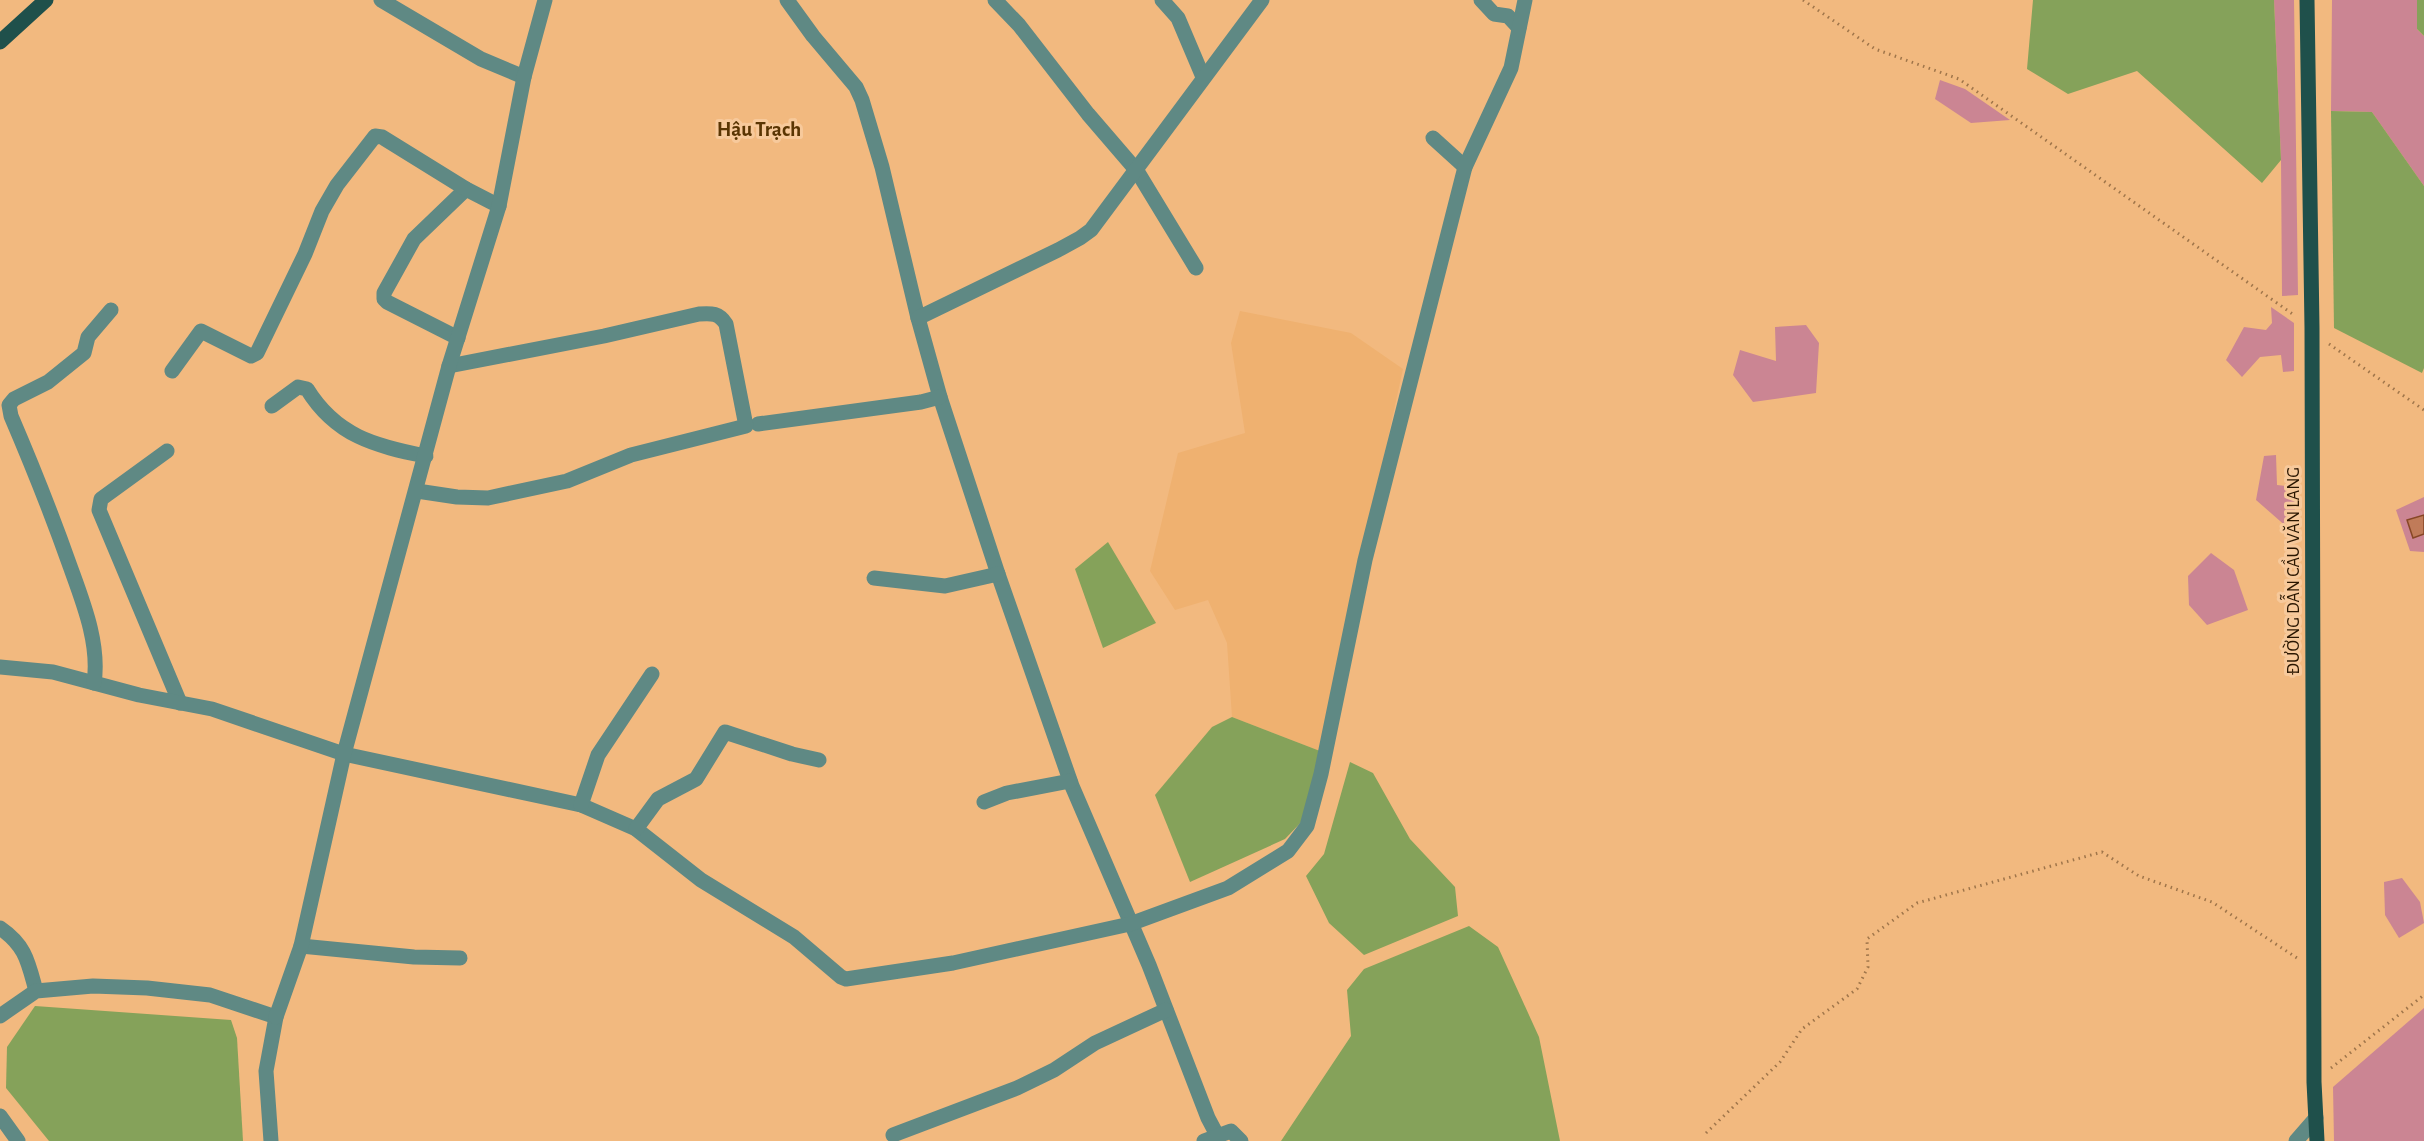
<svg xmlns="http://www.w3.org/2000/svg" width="2424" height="1141" font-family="'Alegreya Sans',sans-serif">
<rect width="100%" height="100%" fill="#f2b97f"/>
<polygon fill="#efb170" points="1240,311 1351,333 1403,369 1320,751 1232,717 1227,643 1208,600 1175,610 1150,571 1178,453 1245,433 1231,343"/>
<g fill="#cb8593">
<polygon points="2274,0 2294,0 2298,295 2282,296 2281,160"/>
<polygon points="2332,0 2417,0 2417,29 2424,36 2424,186 2372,112 2331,111"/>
<polygon points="1940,80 1965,89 2010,120 1971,123 1935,99"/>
<polygon points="2271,307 2294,323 2294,371 2283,372 2281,355 2260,357 2242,377 2226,360 2244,327 2266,330 2272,323"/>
<polygon points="1806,325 1819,343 1816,393 1753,402 1733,375 1740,350 1776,361 1775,327"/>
<polygon points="2276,455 2277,485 2295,487 2295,534 2256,500 2264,456"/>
<polygon points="2424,497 2424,552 2410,551 2396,510"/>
<polygon points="2211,553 2234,570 2248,610 2207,625 2189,605 2188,576"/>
<polygon points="2402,878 2420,902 2424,923 2399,938 2385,915 2384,882"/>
<polygon points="2424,1008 2424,1141 2334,1141 2333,1087"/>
</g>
<g fill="#85a25a">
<polygon points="2033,0 2274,0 2281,160 2262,183 2137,71 2068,94 2027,69"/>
<polygon points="2417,0 2424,0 2424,36 2417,29"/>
<polygon points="2331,111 2372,112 2424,186 2424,368 2422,373 2334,328"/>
<polygon points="1108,542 1156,623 1103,648 1075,569"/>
<polygon points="1232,717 1320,751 1307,816 1285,839 1190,882 1155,795 1212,727"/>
<polygon points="1350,762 1373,773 1410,839 1455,887 1458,916 1364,955 1329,923 1306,876 1324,854"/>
<polygon points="1469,926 1498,947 1539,1037 1560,1141 1281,1141 1351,1036 1347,990 1364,969"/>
<polygon points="35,1006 231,1020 237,1038 243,1141 49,1141 6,1088 7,1047"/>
</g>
<polygon fill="#c07b59" stroke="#874726" stroke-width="1.5" points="2424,515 2424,534 2413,538 2407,520"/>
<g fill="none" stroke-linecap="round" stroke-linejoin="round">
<g stroke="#9f754a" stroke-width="3" stroke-dasharray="1.5 4.5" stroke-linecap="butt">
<polyline points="1803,0 1875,49 1959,79 2294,315"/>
<polyline points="2329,344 2424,410"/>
<polyline points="2331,1068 2424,995"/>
<polyline points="1706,1133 1780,1062 1802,1029 1857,989 1868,967 1867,939 1917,903 2102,852 2139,876 2212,902 2297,958"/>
</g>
<g stroke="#5f8984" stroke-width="15">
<polyline points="381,0 481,59 524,77"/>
<polyline points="787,0 813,36 856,87 862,100 882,167 918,318 940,397 998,574 1072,786 1149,965 1208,1118 1217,1135 1216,1141"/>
<polyline points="995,0 1019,25 1088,114 1137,171 1196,268"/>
<polyline points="1162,0 1178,18 1203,77"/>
<polyline points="1481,0 1494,14 1508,16 1519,28"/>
<polyline points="1433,138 1465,167"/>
<polyline points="918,318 1058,250 1080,238 1091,230 1262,0"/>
<polyline points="458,338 387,302 384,299 384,293 414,239 466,189"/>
<polyline points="172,371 201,331 251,356 257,353 305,254 322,211 337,185 375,136 382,137 466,189 499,206"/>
<path d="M272 406 298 387 307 389C336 436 375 446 426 456"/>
<polyline points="758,424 921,402 940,397"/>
<polyline points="167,451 101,499 99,510 180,703"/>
<path d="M417 491 457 497 488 498 567 481 631 455 746 426 726 324C719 313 712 313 699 314L604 336 449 366"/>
<polyline points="874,578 945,586 998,574"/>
<polyline points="0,667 53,672 139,695 212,709 344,754 581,805 636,829 701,880 794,937 841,977 846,979 953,963 1130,924 1228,888 1288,851 1307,826 1321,774 1365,560 1465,167 1511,68 1525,0"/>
<path d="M94 683C100 644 83 602 70 566 52 515 32 465 11 416L9 405 14 399 48 382 84 353 88 337 111 310"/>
<polyline points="984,802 1007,793 1070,781"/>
<polyline points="581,805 598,755 652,674"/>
<polyline points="636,829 658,799 696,779 725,732 792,754 819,760"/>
<path d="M0 928C26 946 28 962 36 991"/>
<polyline points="301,946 414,957 460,958"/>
<polyline points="0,1016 36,991 93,986 147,988 210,995 276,1017 266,1071 271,1141"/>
<polyline points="276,1017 301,946 344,754 449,366 499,206 524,77 545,0"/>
<polyline points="0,1116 18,1141"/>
<polyline points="893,1135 1017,1088 1054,1070 1095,1043 1166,1010"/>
<polyline points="1204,1141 1231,1131 1241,1141"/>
<polyline points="2296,1141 2316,1118"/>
</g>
<g stroke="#1f504b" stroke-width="15">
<polyline points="2307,0 2312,328 2314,1082 2317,1141"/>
<polyline points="0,42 46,0"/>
</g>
</g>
<g text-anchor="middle" stroke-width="6" stroke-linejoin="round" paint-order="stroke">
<g font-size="18" fill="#2a1600" stroke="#f7c99b">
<text transform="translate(2293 571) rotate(-90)" y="6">ĐƯỜNG DẪN CẦU VĂN LANG</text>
</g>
<g font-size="21" font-weight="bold" fill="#5a3503" stroke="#f7c99b">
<text x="759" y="136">Hậu Trạch</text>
</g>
</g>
</svg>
